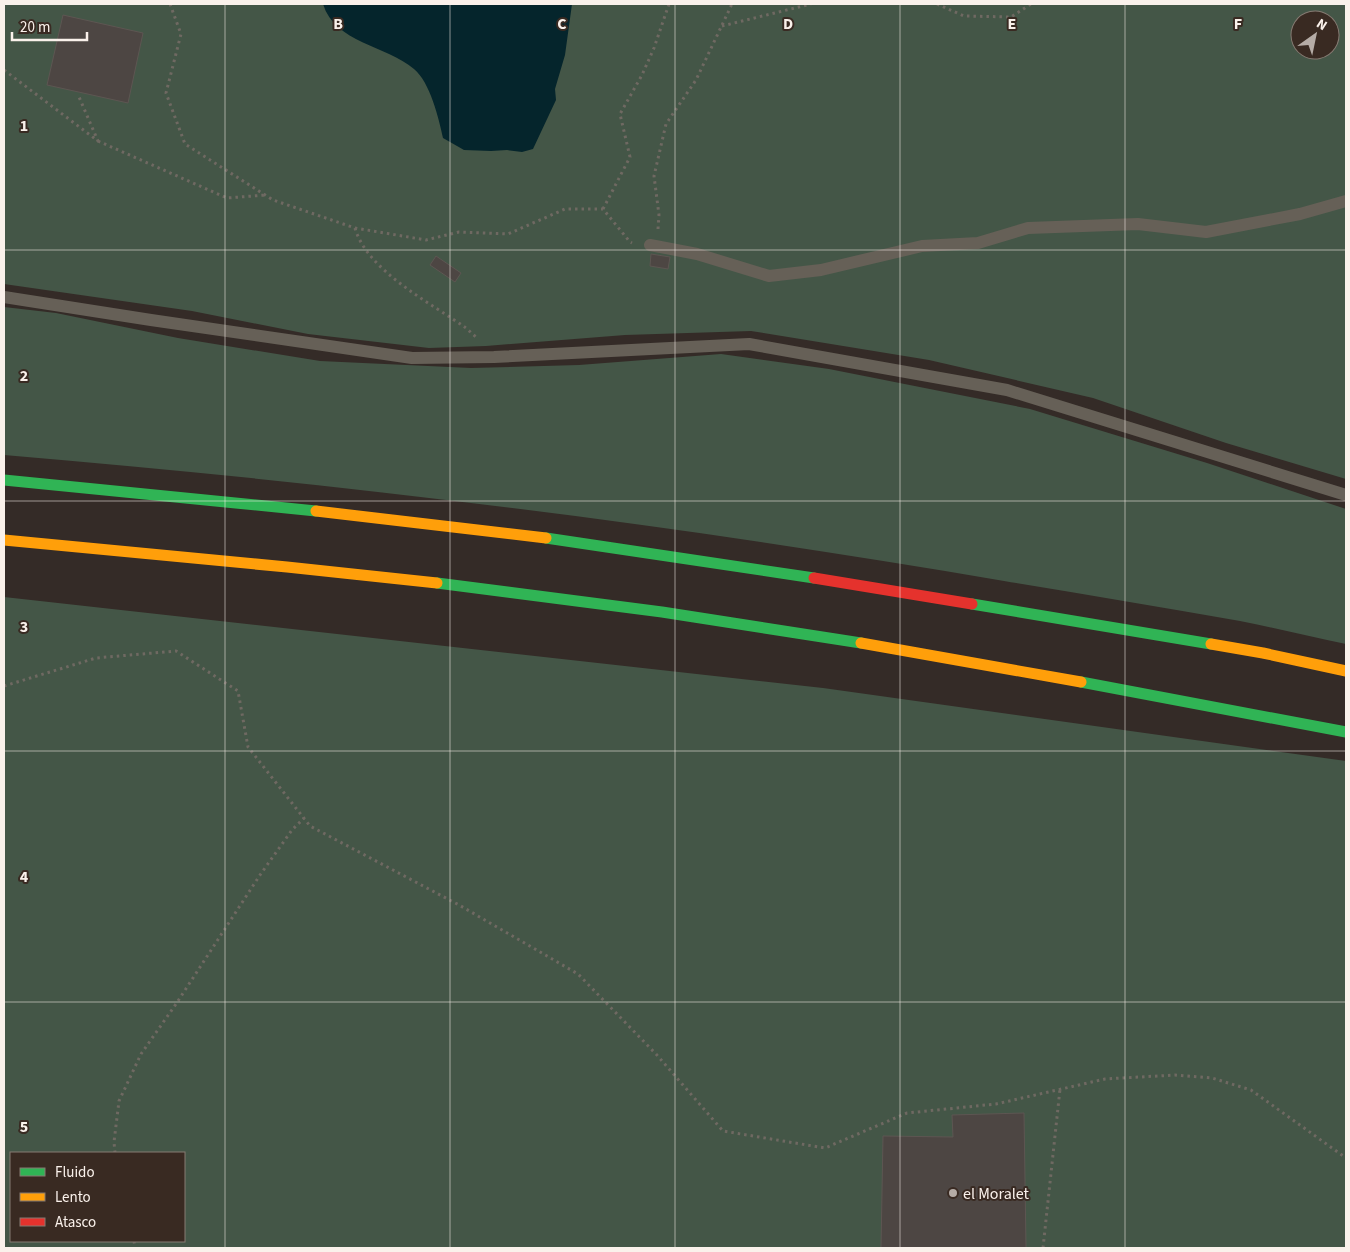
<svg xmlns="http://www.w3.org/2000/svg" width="1350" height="1252" font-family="'Source Sans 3',sans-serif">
<rect width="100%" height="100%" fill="#342b27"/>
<g fill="#445647" fill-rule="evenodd">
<path d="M4 4H1346V479L1226 443 1093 398 929 360 751 331 625 335 486 346 429 348 308 334 192 311 4 284ZM1300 20H1330V50H1300Z"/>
<path d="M4 307 56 313 178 338 320 361 471 368 579 365 721 354 829 369 1030 409 1207 463 1346 509V644C1311 637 1275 628 1240 621 1161 607 1083 594 1004 581 673 524 339 483 4 455Z"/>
<path d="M4 597 823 688 1346 761V1248H4ZM11 1153H184V1241H11Z"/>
</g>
<path fill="#05252c" d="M323 4H572L565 55 555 89 556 100 533 149 522 152 507 150 491 151 464 150 443 138C439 119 430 82 414 69 386 45 335 43 323 4Z"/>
<g fill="#4d4643" stroke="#5d5652">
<polygon points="63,15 143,33 128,103 47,85"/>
<polygon points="651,254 670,257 668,269 650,266"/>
<polygon points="436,256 461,273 455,282 430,265"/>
<polygon points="1024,1113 1026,1248 881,1248 883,1136 953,1137 952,1115"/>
</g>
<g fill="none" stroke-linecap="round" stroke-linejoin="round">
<g stroke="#6f6962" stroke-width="3" stroke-dasharray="2.5 4" stroke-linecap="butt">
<polyline points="170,4 181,34 166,93 185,144 273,200 355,228 426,240 459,232 508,234 565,209 603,209 630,242 632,243"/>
<polyline points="937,4 964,16 1011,17 1031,4"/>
<polyline points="722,26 811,4"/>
<polyline points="4,70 98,141 79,97"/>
<polyline points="98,141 227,198 266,195"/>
<polyline points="603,209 630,157 620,114 642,75 654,48 669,4"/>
<path d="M355 228C367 271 431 303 466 328L477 338"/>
<polyline points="658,229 659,215 654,176 666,124 696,80 732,4"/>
<polyline points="4,686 96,658 176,651 238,691 248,747 310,826 459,905 578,974 656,1054 723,1131 825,1148 907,1113 996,1104 1105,1079 1175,1075 1212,1078 1251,1090 1346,1158"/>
<polyline points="115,1153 114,1142 119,1101 141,1054 176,1004 260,875 292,830 304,818"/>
<polyline points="134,1241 135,1248"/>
<polyline points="1043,1248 1060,1089"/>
</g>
<g stroke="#666057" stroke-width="12">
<polyline points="650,245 697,254 769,276 821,270 922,246 978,243 1028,228 1138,224 1206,232 1300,214 1346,201"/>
<polyline points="4,297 151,320 412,358 494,357 749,344 1007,390 1346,495"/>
</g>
<g stroke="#30b455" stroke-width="11">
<polyline points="4,480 316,511"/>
<polyline points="546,538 814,578"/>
<polyline points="437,583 662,612 861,643"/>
<polyline points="972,604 1211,644"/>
<polyline points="1081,682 1346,732"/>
</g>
<g stroke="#ff9f0a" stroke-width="11">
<polyline points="316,511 546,538"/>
<polyline points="4,540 287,567 437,583"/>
<polyline points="861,643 1081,682"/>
<polyline points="1211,644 1263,653 1346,671"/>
</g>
<polyline stroke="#e5322d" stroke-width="11" points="814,578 972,604"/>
</g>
<path fill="none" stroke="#faf1eb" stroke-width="1" stroke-opacity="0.55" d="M225 4V1248M450 4V1248M675 4V1248M900 4V1248M1125 4V1248M4 250H1346M4 501H1346M4 751H1346M4 1002H1346"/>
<circle fill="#b5aca6" stroke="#392a22" stroke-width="2" cx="953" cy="1193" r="5"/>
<g text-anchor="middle" stroke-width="4" stroke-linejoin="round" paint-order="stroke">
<g font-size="16" fill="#faf1eb" stroke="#392a22" text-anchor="start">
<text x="963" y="1199">el Moralet</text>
</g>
</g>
<g font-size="16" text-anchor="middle" font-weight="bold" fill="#faf1eb" stroke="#392a22" stroke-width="4" stroke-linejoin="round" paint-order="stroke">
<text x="338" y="29">B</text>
<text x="562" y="29">C</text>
<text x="788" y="29">D</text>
<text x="1012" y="29">E</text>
<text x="1238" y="29">F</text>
<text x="24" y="131">1</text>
<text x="24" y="381">2</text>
<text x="24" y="632">3</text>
<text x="24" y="882">4</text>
<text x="24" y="1132">5</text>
</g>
<rect width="1350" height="1252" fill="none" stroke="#faf1eb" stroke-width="10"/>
<rect x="10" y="1152" width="175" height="90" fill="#392a22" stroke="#867a72"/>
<rect x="20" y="1168" width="25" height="8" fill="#30b455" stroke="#867a72"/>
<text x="55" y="1177" font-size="15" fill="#faf1eb">Fluido</text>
<rect x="20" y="1193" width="25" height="8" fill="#ff9f0a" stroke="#867a72"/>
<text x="55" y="1202" font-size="15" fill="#faf1eb">Lento</text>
<rect x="20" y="1218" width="25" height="8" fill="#e5322d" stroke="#867a72"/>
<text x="55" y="1227" font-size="15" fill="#faf1eb">Atasco</text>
<g transform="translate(1315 35) rotate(33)"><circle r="24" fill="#392a22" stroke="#867a72"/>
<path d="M0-4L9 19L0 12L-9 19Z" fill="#b5aca6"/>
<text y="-8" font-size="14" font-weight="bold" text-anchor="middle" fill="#faf1eb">N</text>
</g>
<path d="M12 32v8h75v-8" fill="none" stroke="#faf1eb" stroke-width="2.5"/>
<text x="20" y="32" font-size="15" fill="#faf1eb" stroke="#392a22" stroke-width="4" paint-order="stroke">20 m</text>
</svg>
